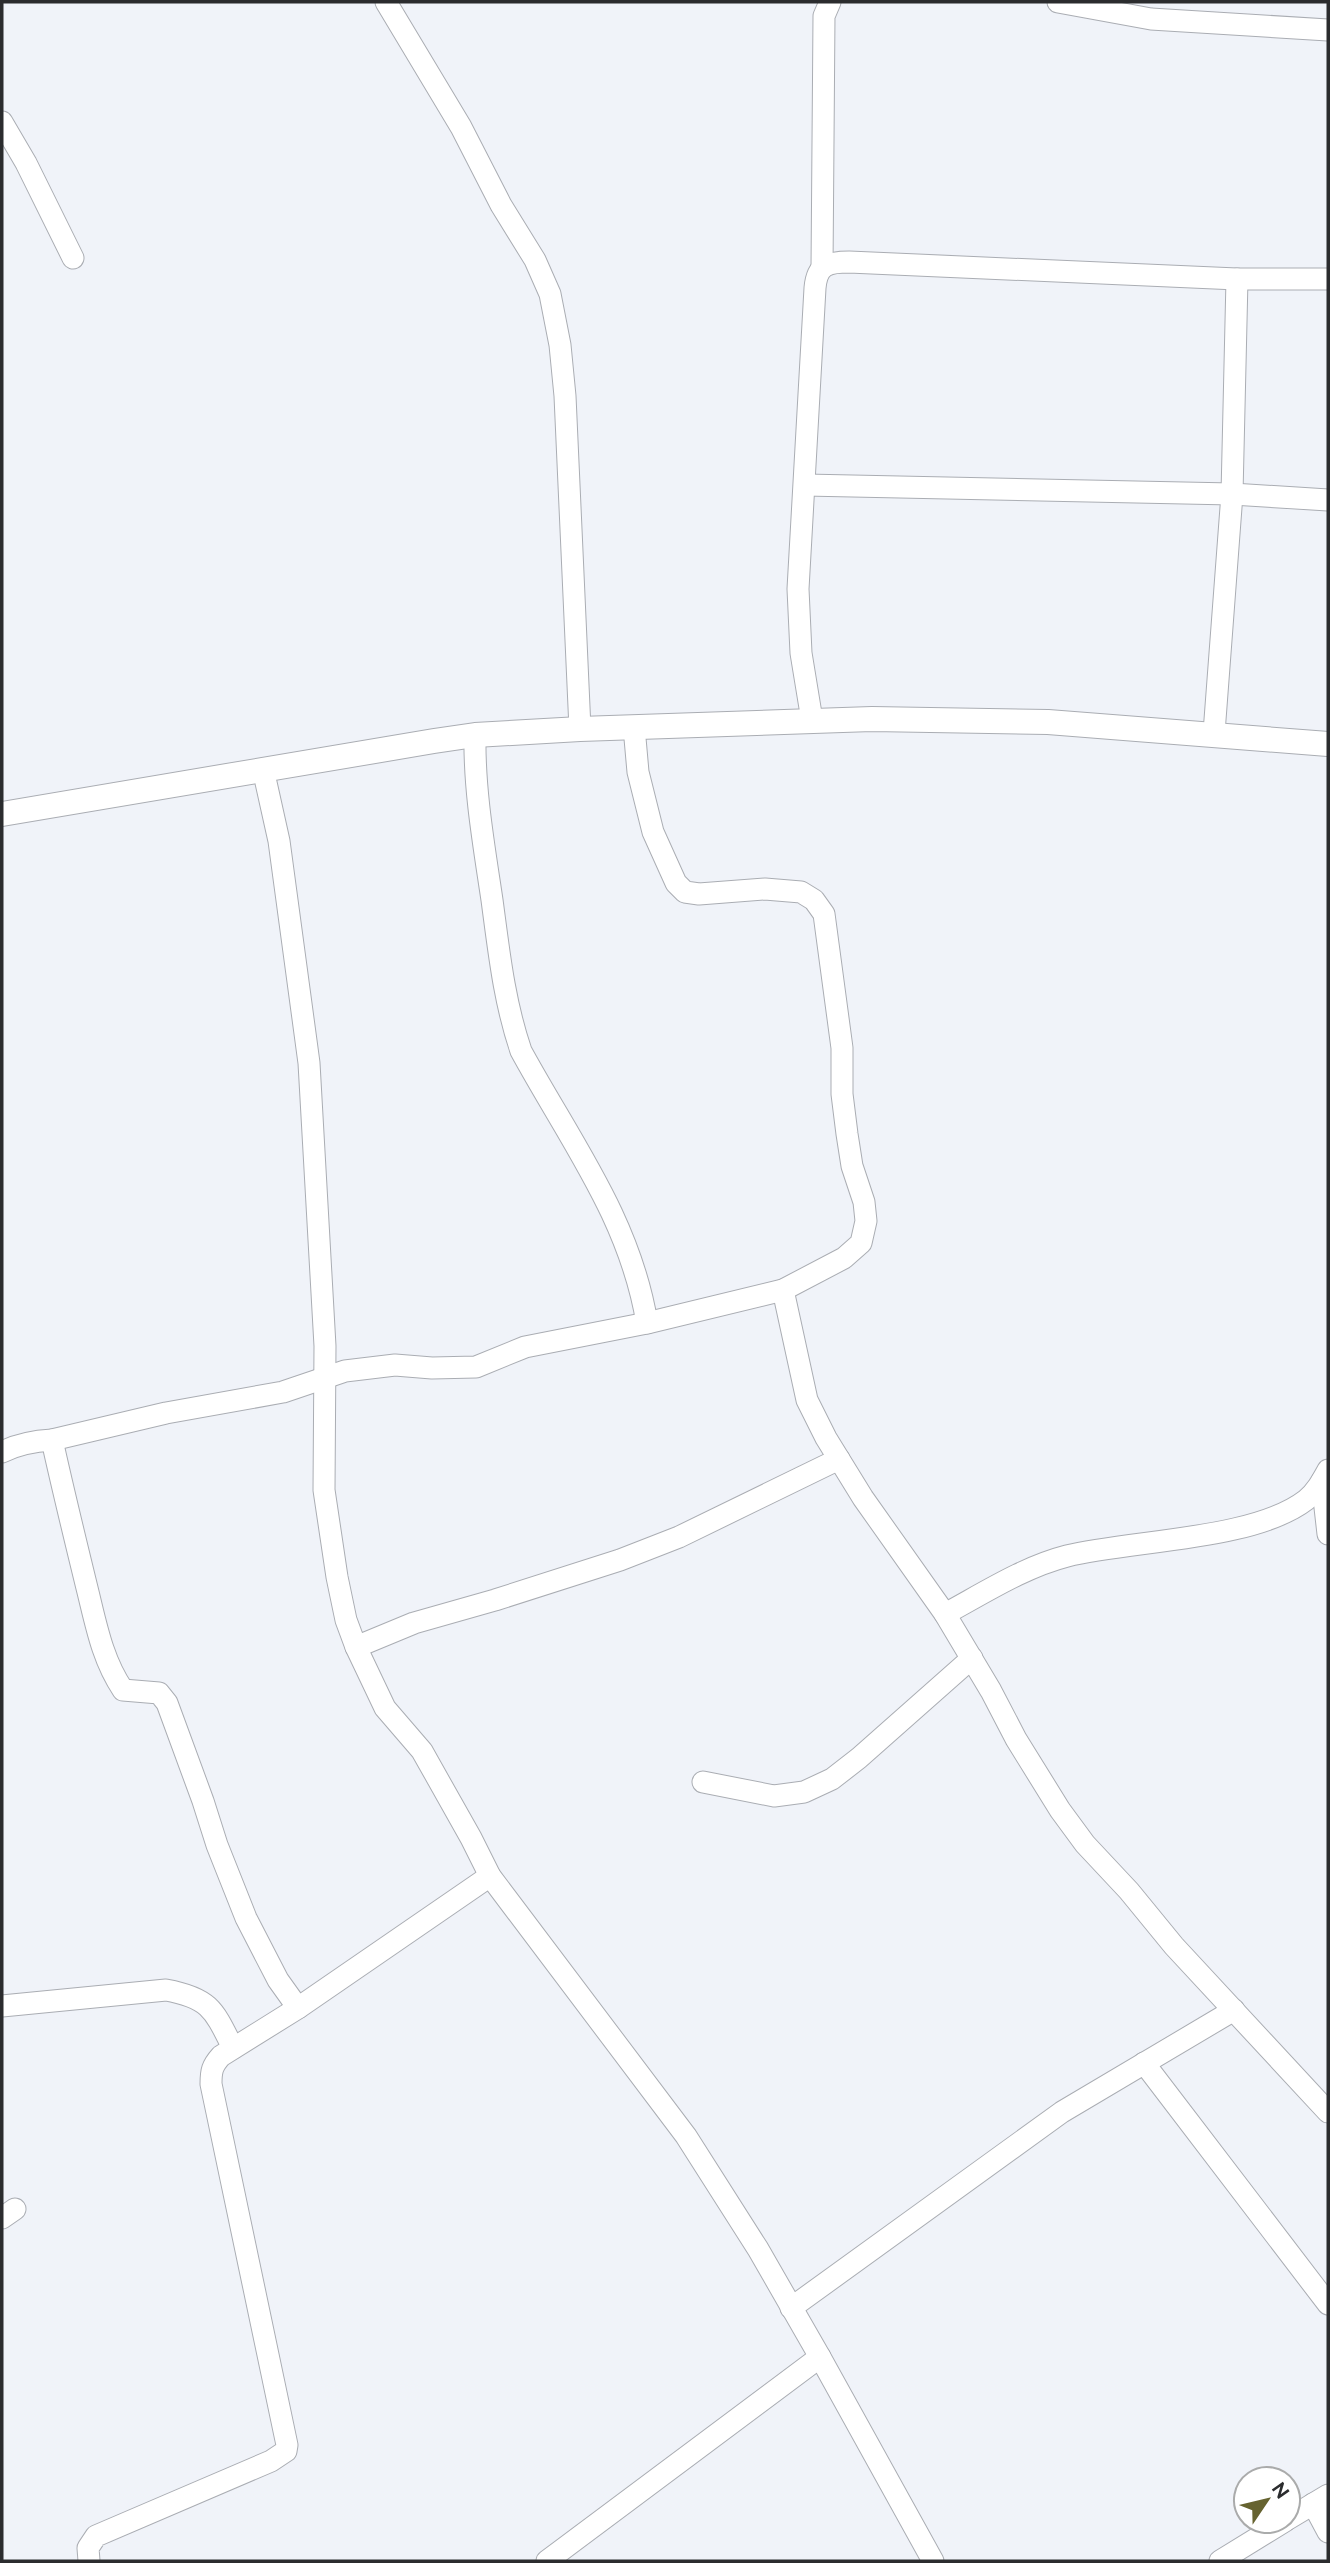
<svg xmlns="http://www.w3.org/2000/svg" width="1330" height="2563" font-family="Raleway,sans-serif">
<rect width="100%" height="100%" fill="#f0f3f9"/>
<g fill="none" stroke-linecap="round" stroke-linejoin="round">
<g stroke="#aaadb3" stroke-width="23">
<g id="minor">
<polyline points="386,2 461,127 501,205 535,260 550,294 560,345 565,396 580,729"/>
<polyline points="1058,2 1151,19 1328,30"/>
<polyline points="2,122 26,163 73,258"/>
<polyline points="822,268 824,16 830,2"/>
<polyline points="805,485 1232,494 1328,500"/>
<path d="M812 720 801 653 798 589 815 288C817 265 827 262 849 262L1237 279H1328"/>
<polyline points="1214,733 1232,494 1237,279"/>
<path d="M475 735C474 790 484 846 492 900 499 952 504 1001 521 1051 570 1141 630 1219 647 1323"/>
<polyline points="263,769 279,841 309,1063 325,1346 324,1490 337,1577 346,1620 356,1647 385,1708 422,1751 471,1838 490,1876 686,2136 758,2249 820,2357 933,2561"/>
<polyline points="783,1290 807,1400 826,1438 863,1498 945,1614 991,1691 1016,1739 1060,1810 1085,1844 1129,1891 1174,1946 1328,2112"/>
<path d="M52 1440C63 1490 75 1539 87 1588 96 1624 102 1659 123 1690L159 1693 167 1703 203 1801 217 1845 246 1918 278 1980 298 2008"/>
<path d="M2 1452C18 1444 34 1441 52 1440L166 1413 283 1392 345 1371 395 1365 432 1368 476 1367 525 1347 647 1323 783 1290 844 1258 861 1243 866 1221 864 1202 852 1166 847 1134 842 1094V1048L824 914 814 900 801 892 765 889 699 894 685 892 676 883 653 832 638 772 634 727"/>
<polyline points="1322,1481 1328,1534"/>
<path d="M945 1614C984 1593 1024 1567 1067 1556 1133 1540 1254 1540 1306 1500 1316 1492 1322 1481 1328 1470"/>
<polyline points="356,1647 414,1623 495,1600 620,1560 679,1537 839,1459"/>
<polyline points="703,1782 774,1796 804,1792 832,1779 859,1758 972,1658"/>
<path d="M2 2006 166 1990C210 1998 214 2010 233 2048"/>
<polyline points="1144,2063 1328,2304"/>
<polyline points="2,2218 15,2209"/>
<polyline points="791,2308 1062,2112 1234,2010"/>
<polyline points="1313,2504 1328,2532"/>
<polyline points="1288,2519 1328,2495"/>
<path d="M89 2561 88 2548 96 2536 271 2461 286 2451 287 2445 211 2084C211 2071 212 2066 221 2056L298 2008 490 1876"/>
<polyline points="547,2561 820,2357"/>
<polyline points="1220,2561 1285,2521"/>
</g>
</g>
<g stroke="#aaadb3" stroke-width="26">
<polyline id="tertiary" points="2,814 434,741 475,735 580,729 872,719 1048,722 1328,744"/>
</g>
<use href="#minor" stroke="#fff" stroke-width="21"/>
<use href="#tertiary" stroke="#fff" stroke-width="24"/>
</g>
<rect width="1330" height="2563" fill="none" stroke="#2b2c2e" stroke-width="7"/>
<g transform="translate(1267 2500) rotate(55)"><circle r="33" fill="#ffffff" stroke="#aaabab" stroke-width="2"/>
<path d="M0-5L12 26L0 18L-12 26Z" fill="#666330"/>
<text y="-10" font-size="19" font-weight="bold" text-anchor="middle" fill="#2b2c2e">N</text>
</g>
</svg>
